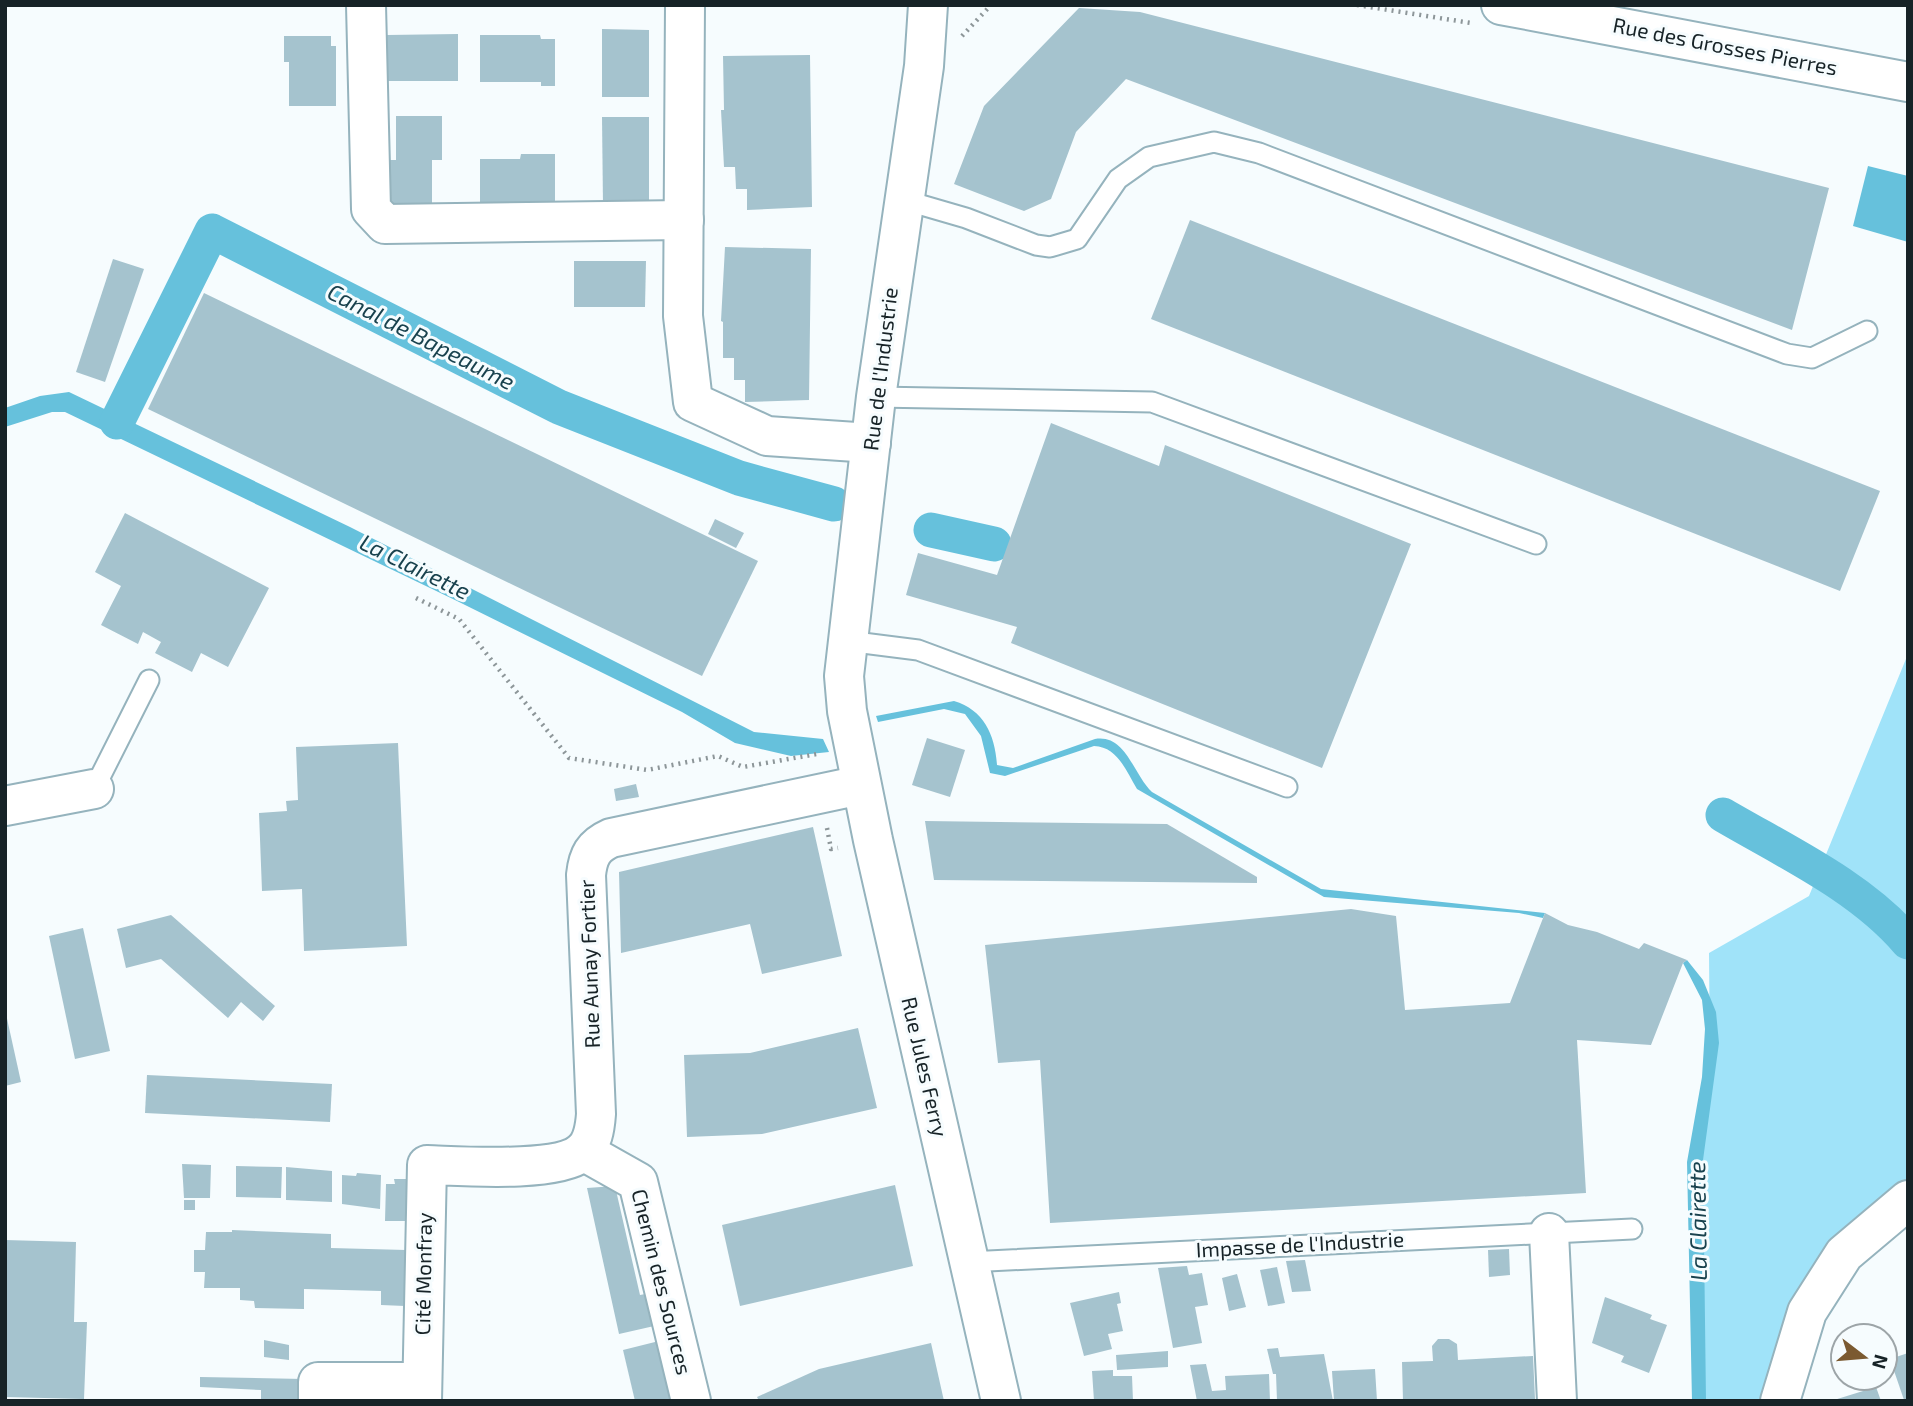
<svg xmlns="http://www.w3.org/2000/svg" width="1913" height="1406" font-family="'Exo 2',sans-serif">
<rect width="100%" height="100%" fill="#f6fcfe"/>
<polygon fill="#a0e3f9" points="1908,654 1908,1200 1844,1254 1780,1401 1702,1401 1696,1238 1710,1071 1709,953 1809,896"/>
<g fill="#66c1dc">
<polygon points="1868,166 1908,176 1908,242 1853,226"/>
<polygon points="69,392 350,527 754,732 823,739 829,752 791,756 735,743 682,712 457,601 65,412 52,412 5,427 5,408 40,396"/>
<path d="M954 701C984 710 995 735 997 765L1013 768 1095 739C1126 734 1133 774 1152 792L1321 889 1545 913 1543 918 1519 913 1324 897 1137 789C1126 771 1118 747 1094 746L1005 776 990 773 981 736 965 714 944 709 878 722 876 716Z"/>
<polygon points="1865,895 1908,934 1908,953 1891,933 1856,904"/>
<polygon points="1687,960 1703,980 1716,1012 1719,1043 1703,1160 1706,1401 1692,1401 1687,1162 1702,1077 1705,1029 1702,1000 1683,963"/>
</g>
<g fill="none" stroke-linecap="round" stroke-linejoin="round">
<g stroke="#66c1dc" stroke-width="35">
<polyline points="117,422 212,231 559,407 739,478 834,504"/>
<polyline points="931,530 994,544"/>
<path d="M1723 815C1786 852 1860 886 1908 942"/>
</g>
</g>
<g fill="#a5c3ce">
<polygon points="1079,8 1140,12 1829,188 1792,330 1126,79 1076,132 1051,199 1024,211 954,184 984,106"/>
<polygon points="602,29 649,30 649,97 602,97"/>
<polygon points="458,34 458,81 387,81 387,35"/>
<polygon points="480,35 540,35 541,39 555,39 555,86 541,86 541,82 480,82"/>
<polygon points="284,36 331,36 331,46 336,46 336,106 289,106 289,62 284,62"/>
<polygon points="810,55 812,207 747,210 747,189 736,189 735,167 724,167 721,110 724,110 723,56"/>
<polygon points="396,116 442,116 442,160 432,160 432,206 386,206 386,160 396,160"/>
<polygon points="602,117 649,117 649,206 603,206"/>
<polygon points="521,154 555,154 555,201 541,202 540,206 480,207 480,159 520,159"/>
<polygon points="1190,220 1880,491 1840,591 1151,319"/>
<polygon points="725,247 811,249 809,400 745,402 745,380 734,380 734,358 723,358 723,322 721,321"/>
<polygon points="113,259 144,269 105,382 76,372"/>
<polygon points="574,261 646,261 645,307 574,307"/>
<polygon points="204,293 758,561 702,676 148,409"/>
<polygon points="1051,423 1159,466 1165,445 1411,544 1322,768 1011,643 1017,627 906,595 918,553 997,575"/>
<polygon points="125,513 269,588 228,667 201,653 192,672 155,653 161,642 143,632 138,644 101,625 121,586 95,572"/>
<polygon points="715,519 744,533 736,548 708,534"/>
<polygon points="927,738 965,750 950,797 912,785"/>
<polygon points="398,743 407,946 304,951 302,889 262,891 259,813 287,811 286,801 298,800 296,747"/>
<polygon points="636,784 639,797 616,801 614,789"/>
<polygon points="925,821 1167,824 1257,877 1257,883 934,880"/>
<polygon points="813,827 842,956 762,974 750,924 621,953 619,872"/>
<polygon points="1351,909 1396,916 1405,1010 1510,1003 1545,913 1568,925 1597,932 1639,949 1644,943 1687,960 1683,963 1651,1045 1577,1040 1586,1193 1050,1223 1040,1060 998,1063 985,945"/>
<polygon points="171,915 275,1006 263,1021 241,1002 228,1018 161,959 126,968 117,929"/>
<polygon points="83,928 110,1051 75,1059 49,936"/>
<polygon points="6,1014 21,1082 5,1086 5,1015"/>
<polygon points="858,1028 877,1108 762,1134 687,1137 684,1055 750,1053"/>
<polygon points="147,1075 332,1084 330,1122 145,1113"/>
<polygon points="182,1164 211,1165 210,1198 184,1198"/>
<polygon points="236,1166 282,1167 281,1198 236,1197"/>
<polygon points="286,1167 332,1171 332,1202 286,1200"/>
<polygon points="357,1173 381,1175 380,1209 342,1204 342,1175 356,1176"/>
<polygon points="394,1179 407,1179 406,1221 385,1221 386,1184 395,1184"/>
<polygon points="895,1185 913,1266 740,1306 722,1225"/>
<polygon points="615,1186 640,1295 656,1292 663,1324 619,1334 587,1188"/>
<rect x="184" y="1200" width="11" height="10"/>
<polygon points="232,1230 331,1234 331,1248 406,1250 405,1306 381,1305 381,1291 304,1289 304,1309 255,1308 254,1301 240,1300 240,1288 204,1288 205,1272 194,1272 194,1250 205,1250 206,1232 232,1232"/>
<polygon points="5,1240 76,1242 74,1322 87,1322 84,1399 5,1397"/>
<polygon points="1509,1249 1510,1275 1489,1277 1488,1250"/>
<polygon points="1305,1260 1311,1291 1292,1292 1286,1261"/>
<polygon points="1187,1266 1189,1275 1202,1273 1208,1305 1195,1307 1202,1343 1173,1348 1158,1268"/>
<polygon points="1277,1267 1285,1303 1268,1306 1260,1270"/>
<polygon points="1237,1274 1246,1307 1229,1311 1222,1278"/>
<polygon points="1119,1292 1121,1303 1117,1304 1123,1331 1108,1334 1112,1349 1084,1356 1070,1303"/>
<polygon points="1605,1297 1652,1315 1650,1319 1667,1325 1649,1373 1621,1362 1624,1356 1592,1343"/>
<polygon points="667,1339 681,1401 635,1401 623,1350"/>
<polygon points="1438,1339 1449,1339 1457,1344 1458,1360 1533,1356 1535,1399 1403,1401 1402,1362 1433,1361 1432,1346"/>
<polygon points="264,1340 289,1345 289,1360 264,1357"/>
<polygon points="931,1343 944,1401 759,1401 757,1397 819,1369"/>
<polygon points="1278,1348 1280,1357 1324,1354 1333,1401 1277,1401 1276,1374 1273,1374 1267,1349"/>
<polygon points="1168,1351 1168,1367 1117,1370 1116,1355"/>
<polygon points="1908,1353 1908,1399 1904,1400 1890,1359"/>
<polygon points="1206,1364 1212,1391 1226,1390 1225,1376 1269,1374 1270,1401 1197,1401 1190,1365"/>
<polygon points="1375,1369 1377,1401 1334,1401 1332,1371"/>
<polygon points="1113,1370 1113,1376 1132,1376 1133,1401 1094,1401 1092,1371"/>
<polygon points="200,1377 304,1379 304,1401 261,1401 261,1390 200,1387"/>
<polygon points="1876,1387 1881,1401 1834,1401 1834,1400"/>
</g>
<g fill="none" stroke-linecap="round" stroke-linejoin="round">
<g stroke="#95b3bd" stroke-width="23">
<g id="lane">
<polyline points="904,200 966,218 1036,245 1050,247 1077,239 1118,179 1149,157 1214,142 1259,153 1787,354 1812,358 1867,331"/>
<polyline points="876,397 1152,402 1536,544"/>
<polyline points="847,641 918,650 1287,787"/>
<polyline points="94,789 149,680"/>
<polyline points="968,1262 1632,1229"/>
</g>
</g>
<g stroke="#95b3bd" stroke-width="42">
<g id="street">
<polyline points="366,5 371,209 385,224 684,220"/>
<polyline points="685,5 683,316 693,402 767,436 871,443"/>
<polyline points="928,5 924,66 876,397 844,676 847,711 873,840 1001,1401"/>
<polyline points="5,806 94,789"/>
<polyline points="583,1151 638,1182 691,1401"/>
<polyline points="1549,1233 1557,1401"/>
<polyline points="318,1401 318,1382 422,1382"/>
<path d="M422 1401 427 1165C462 1166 555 1173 581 1153 593 1144 595 1128 596 1114L586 875C588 856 593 846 611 838L861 785"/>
<polyline points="1780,1401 1807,1312 1844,1254 1908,1200"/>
</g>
</g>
<g stroke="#95b3bd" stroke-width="42">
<polyline id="secondary" points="1501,5 1908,82"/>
</g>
<g stroke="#8d9699" stroke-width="4.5" stroke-dasharray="2 5" stroke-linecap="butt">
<polyline points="1357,5 1471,23"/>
<polyline points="962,36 991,5"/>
<polyline points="416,598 459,619 569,758 647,770 718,756 743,767 817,754"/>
<polyline points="827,828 831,849 838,848"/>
</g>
<use href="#lane" stroke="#fff" stroke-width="19"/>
<use href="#street" stroke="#fff" stroke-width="38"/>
<use href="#secondary" stroke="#fff" stroke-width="38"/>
</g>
<g text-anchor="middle" stroke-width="6" stroke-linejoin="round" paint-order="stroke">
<g font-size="21" fill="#172327" stroke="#f6fcfe">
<text transform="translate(1725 47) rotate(11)" y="7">Rue des Grosses Pierres</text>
<text transform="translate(881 369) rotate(-83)" y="7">Rue de l'Industrie</text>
<text transform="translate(590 964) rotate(-92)" y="7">Rue Aunay Fortier</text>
<text transform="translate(924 1067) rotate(77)" y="7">Rue Jules Ferry</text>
<text transform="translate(1300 1245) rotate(-3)" y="7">Impasse de l'Industrie</text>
<text transform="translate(424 1274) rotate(-89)" y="7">Cité Monfray</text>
<text transform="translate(661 1282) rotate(76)" y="7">Chemin des Sources</text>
</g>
<g font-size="23" font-style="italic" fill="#19424e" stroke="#f6fcfe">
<text transform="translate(421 337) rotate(27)" y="8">Canal de Bapeaume</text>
<text transform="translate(415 567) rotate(26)" y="8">La Clairette</text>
<text transform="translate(1698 1221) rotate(-91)" y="8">La Clairette</text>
</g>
</g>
<rect width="1913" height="1406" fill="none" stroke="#172327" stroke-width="14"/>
<g transform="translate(1864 1357) rotate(106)"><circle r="33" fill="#f6fcfe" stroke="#9da5a8" stroke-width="2"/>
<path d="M0-5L12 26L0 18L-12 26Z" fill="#7b5a31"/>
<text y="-10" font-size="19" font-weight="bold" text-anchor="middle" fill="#172327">N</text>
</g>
</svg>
